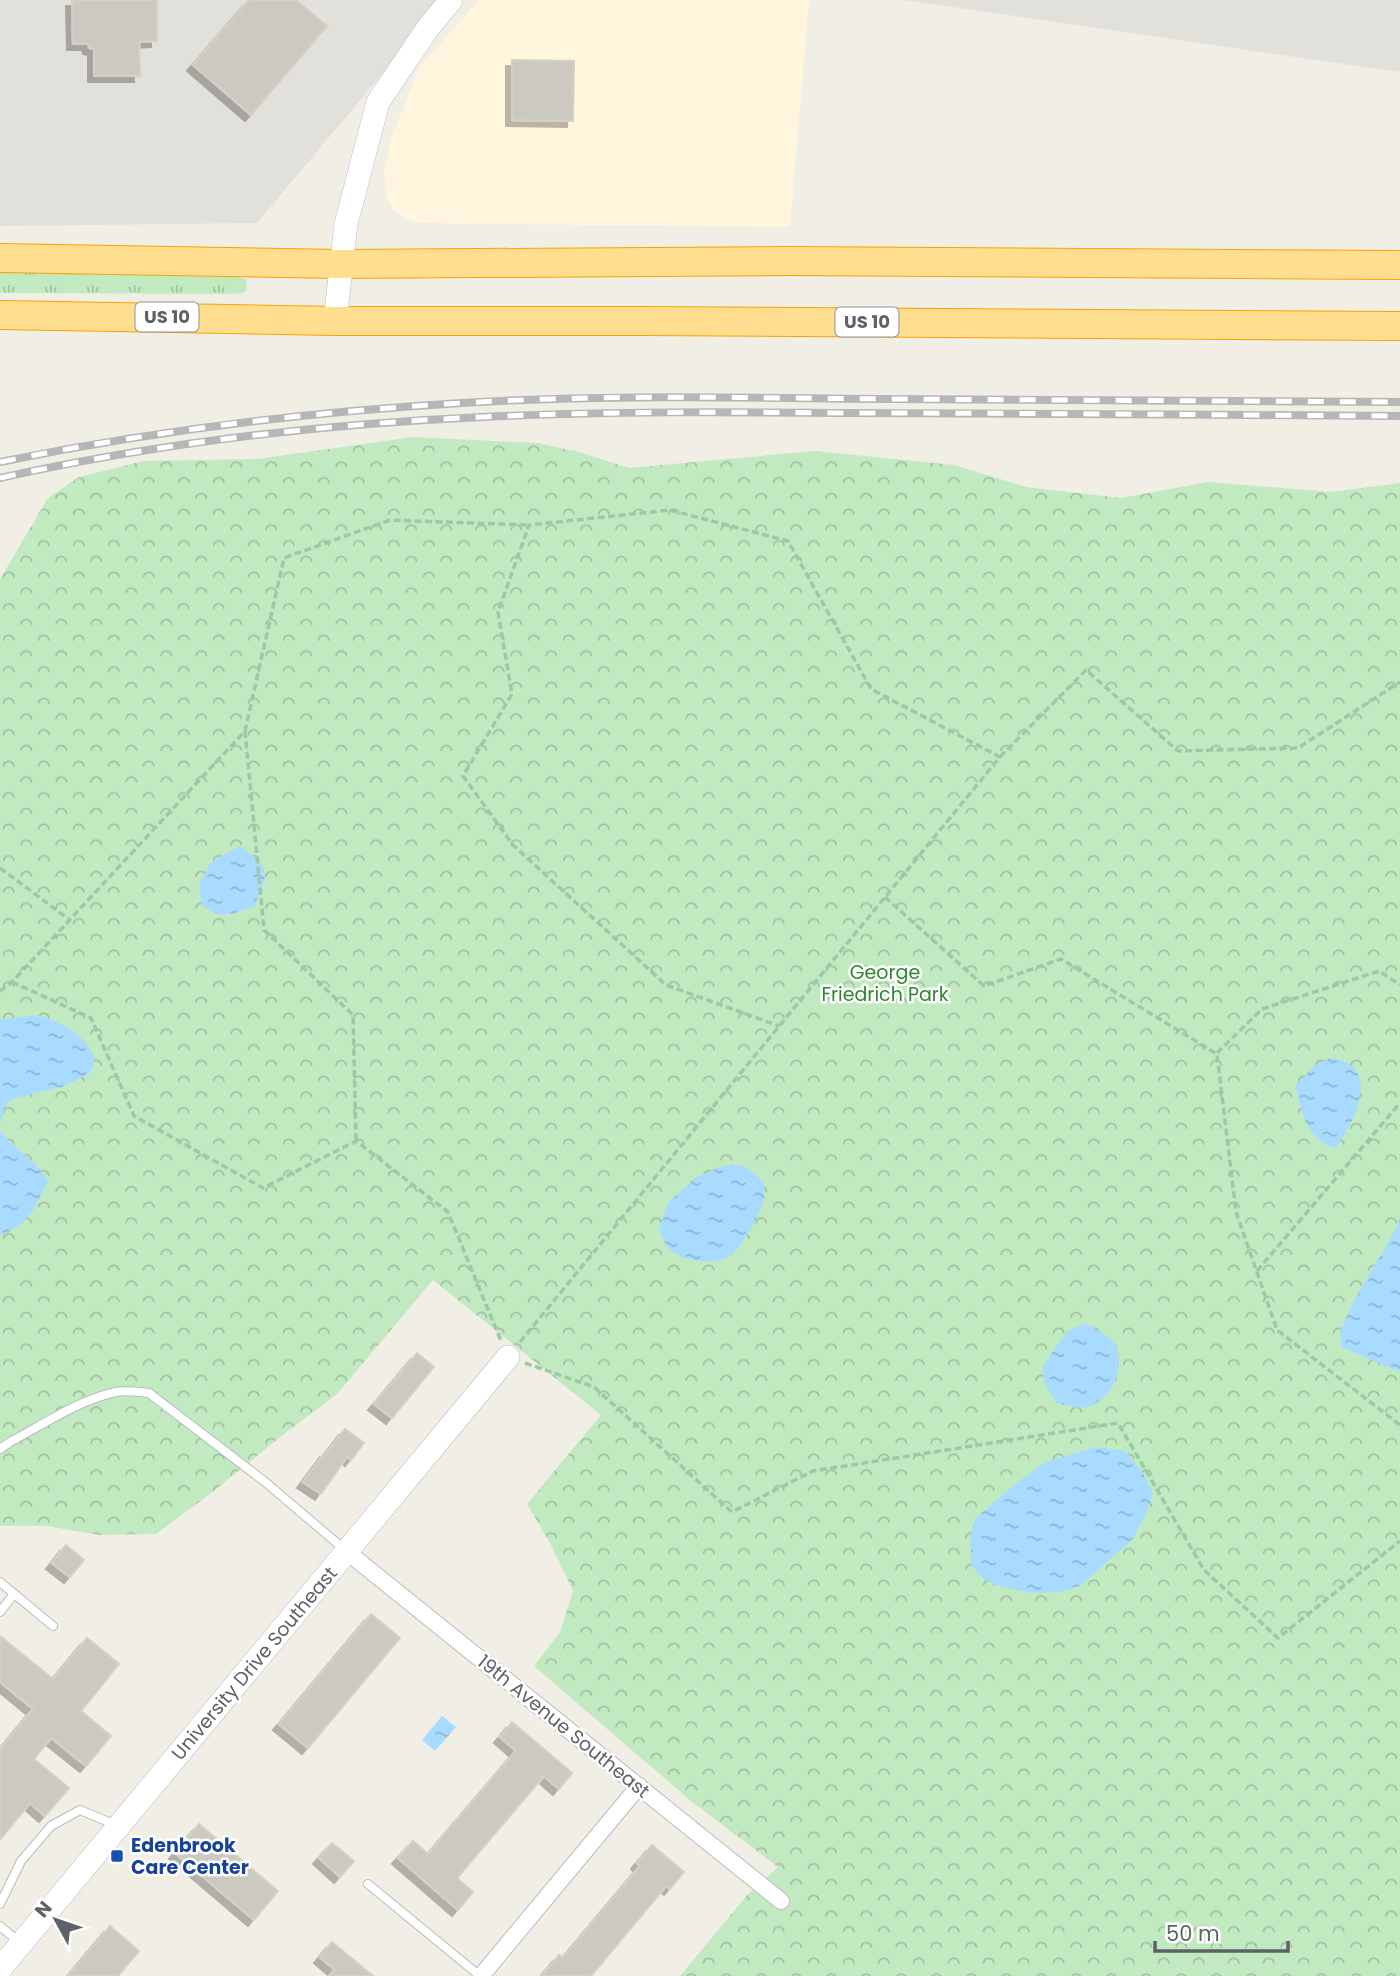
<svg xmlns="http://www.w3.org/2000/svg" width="1400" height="1976" font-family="Poppins,sans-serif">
<defs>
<pattern id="grass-tufts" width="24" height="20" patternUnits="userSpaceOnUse" patternTransform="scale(1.75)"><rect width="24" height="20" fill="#c2eac1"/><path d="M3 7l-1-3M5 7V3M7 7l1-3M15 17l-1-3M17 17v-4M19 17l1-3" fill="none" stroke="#a1c1a1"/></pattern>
<pattern id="park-crowns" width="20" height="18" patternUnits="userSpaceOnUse" patternTransform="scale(1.75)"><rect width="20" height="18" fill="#c2eac1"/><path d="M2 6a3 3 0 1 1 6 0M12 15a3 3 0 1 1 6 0" fill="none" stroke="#a1c1a1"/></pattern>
<pattern id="water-ripples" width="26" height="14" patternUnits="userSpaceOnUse" patternTransform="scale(1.75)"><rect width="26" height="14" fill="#a8dbff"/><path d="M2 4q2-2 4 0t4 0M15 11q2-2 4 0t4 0" fill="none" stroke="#8cb5d2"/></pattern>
<filter id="shadow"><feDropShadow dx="-6" dy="6" stdDeviation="0" flood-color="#0004"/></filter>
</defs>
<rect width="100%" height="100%" fill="#f1eee6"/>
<polygon fill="#fff6dd" points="479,0 809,0 790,227 415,223 393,210 386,197 384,170 392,137 419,68"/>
<g fill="#e1e0da">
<polygon points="0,0 444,0 257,223 0,226"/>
<polygon points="904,0 1400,0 1400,72"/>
</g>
<polygon fill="url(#grass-tufts)" points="0,270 232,276 246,279 247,290 243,293 231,294 0,293"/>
<polygon fill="url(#park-crowns)" points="413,437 537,443 579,452 629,468 815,451 954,465 1026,487 1121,498 1208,482 1330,492 1400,483 1400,1976 680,1976 748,1894 778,1867 691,1801 534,1666 560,1632 573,1591 550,1543 527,1504 601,1415 433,1280 337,1394 279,1438 210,1494 156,1534 99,1535 47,1526 2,1526 0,1525 0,579 48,498 79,477 144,461 257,459"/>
<g fill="url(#water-ripples)">
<path d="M240 846C271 869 269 871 255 906L232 914H215L202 904 199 886 211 862Z"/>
<path d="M38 1015C63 1023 86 1034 95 1060L90 1073 62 1087 30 1094 7 1102 0 1123V1020Z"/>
<path d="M1331 1058C1384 1065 1354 1122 1336 1148 1307 1142 1299 1108 1296 1084L1318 1063Z"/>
<path d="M0 1129C13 1151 36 1158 48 1182 32 1211 34 1219 2 1235H0Z"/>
<path d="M732 1164 746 1167 764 1182C764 1188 765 1194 764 1199 760 1214 741 1252 726 1258 710 1265 682 1261 669 1249 664 1244 662 1235 659 1229L668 1203 696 1177 717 1168Z"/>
<polygon points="1400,1218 1400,1372 1341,1347 1340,1331 1353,1303 1394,1232"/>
<path d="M1085 1323C1095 1328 1110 1335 1115 1345 1127 1367 1111 1401 1087 1407 1075 1409 1067 1406 1056 1402L1044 1382 1043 1367 1055 1348 1069 1330Z"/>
<polygon points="1096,1447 1125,1451 1142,1471 1153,1494 1146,1514 1132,1540 1080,1586 1060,1592 1031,1593 1002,1587 984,1580 972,1566 970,1536 975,1519 1015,1484 1046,1462"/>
<polygon points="442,1716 456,1727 435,1751 422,1740"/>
</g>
<g fill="#ccc9c3" stroke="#d6d0c3" stroke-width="2" filter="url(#shadow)">
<polygon points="72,0 157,0 157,41 139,42 140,76 94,76 94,49 89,48 88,44 73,44"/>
<polygon points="249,0 296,0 327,26 251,115 193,65"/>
<polygon points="512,60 574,61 573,121 512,120"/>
<polygon points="417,1353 434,1367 392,1418 374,1404"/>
<polygon points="345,1429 364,1443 351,1460 347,1457 321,1494 303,1482 326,1451 327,1452"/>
<polygon points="66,1545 84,1560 70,1577 52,1563"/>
<polygon points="371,1614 400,1638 308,1748 279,1724"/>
<polygon points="0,1636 53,1679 87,1638 119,1664 81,1711 111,1736 86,1766 51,1738 34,1759 69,1788 45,1816 30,1803 0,1840 0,1749 33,1709 0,1682"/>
<polygon points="512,1722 572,1773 559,1789 544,1776 457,1878 473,1892 458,1910 398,1858 413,1841 428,1854 516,1751 500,1737"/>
<polygon points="199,1824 278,1891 254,1920 175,1853"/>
<polygon points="332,1843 354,1861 340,1877 319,1858"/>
<polygon points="652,1845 684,1872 670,1889 666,1886 591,1976 542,1976 559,1955 563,1958 640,1866 637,1863"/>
<polygon points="110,1926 139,1951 118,1976 68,1976"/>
<polygon points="332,1942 373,1976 329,1976 335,1970 320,1957"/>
</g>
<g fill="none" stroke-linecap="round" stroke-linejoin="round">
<g stroke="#b8bcc0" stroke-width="10">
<g id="lane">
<path d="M0 1449 10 1442C42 1425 81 1399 116 1392 127 1390 138 1392 149 1393L264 1481 344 1549"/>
<polyline points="0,1582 53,1626"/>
<polyline points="0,1612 14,1594"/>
<polyline points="368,1884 480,1976"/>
<polyline points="0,1904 21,1861 51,1826 80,1810 116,1825"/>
<polyline points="0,1926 19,1942"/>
</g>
</g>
<g stroke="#b8bcc0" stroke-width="18">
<g id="street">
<polyline points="346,1551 781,1901"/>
<polyline points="481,1976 639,1786"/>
</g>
</g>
<g stroke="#b9bdc3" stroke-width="24">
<g id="secondary">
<polyline points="335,321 346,224 378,102 428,28 451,0"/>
<polyline points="0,1969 508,1357"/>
</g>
</g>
<g stroke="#f7a200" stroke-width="30">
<g id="highway">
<polyline points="0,258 341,264 788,261 1400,265"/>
<polyline points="0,315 335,321 644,321 1400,326"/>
</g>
</g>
<g stroke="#99cca6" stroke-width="3.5" stroke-dasharray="7 3.5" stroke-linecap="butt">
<polyline points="245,731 264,930 353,1015 356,1141"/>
<polyline points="1000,757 1086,670 1178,751 1298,748 1400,682"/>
<polyline points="0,868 70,920"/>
<polyline points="885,897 984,986 1061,959 1217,1054 1236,1212 1277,1330 1400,1425"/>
<polyline points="12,982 91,1018 134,1116 263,1188 356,1141 448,1212 501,1341"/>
<polyline points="0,991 12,982 245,731 284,558 390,520 529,525"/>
<polyline points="1217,1053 1262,1009 1379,971 1400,985"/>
<polyline points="1257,1271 1400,1103"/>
<polyline points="520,1342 1000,757 871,689 788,541 670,510 529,525 498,612 512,694 463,776 513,845 666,985 779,1026"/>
<polyline points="525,1363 594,1387 732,1512 813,1471 1118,1423 1204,1570 1278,1638 1400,1541"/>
</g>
<use href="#lane" stroke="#fff" stroke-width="8"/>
<use href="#street" stroke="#fff" stroke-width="16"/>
<use href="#secondary" stroke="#fff" stroke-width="23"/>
<use href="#highway" stroke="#ffdf8f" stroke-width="28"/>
<g stroke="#b5b6b7" stroke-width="8">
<g id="rail">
<path d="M0 462C152 431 306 412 462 403 605 394 749 398 892 399 1061 400 1231 401 1400 402"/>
<path d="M0 478C158 443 321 424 483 417 607 411 732 412 857 413 1038 413 1219 415 1400 416"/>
</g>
</g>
<use href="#rail" stroke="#fff" stroke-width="5" stroke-dasharray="16" stroke-linecap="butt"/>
</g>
<rect fill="#1a4fb4" stroke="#fff" stroke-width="2.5" x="110" y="1849" width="14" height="14" rx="3.5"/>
<g text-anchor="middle" stroke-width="5" stroke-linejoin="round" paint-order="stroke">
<g fill="#fff" stroke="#8e9195" stroke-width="2">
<rect x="135.5" y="302.5" width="63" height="29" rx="5"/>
<rect x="835.5" y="307.5" width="63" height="29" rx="5"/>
</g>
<g font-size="18" font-weight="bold" fill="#5d6267">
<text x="167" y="323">US 10</text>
<text x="867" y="328">US 10</text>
</g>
<g font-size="19" fill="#2e8530" stroke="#fff">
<text x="885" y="979">George<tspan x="885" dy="22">Friedrich Park</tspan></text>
</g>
<g font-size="19" fill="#5d6267" stroke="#fff">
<text transform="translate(254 1663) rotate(-50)" y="7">University Drive Southeast</text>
<text transform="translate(564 1726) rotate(39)" y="7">19th Avenue Southeast</text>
</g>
<g font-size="19" font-weight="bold" fill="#164399" stroke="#fff" text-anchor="start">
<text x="131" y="1852">Edenbrook<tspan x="131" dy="22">Care Center</tspan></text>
</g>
</g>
<g transform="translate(56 1920) rotate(310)" stroke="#ffffff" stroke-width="5" paint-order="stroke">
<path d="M0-5L12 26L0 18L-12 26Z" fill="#5d6267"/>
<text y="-10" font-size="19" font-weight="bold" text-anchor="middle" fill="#5d6267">N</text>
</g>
<path d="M1155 1941v10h133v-10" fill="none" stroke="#5d6267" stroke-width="3.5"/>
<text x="1166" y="1941" font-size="21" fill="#5d6267" stroke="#ffffff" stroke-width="5" paint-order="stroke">50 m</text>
</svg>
